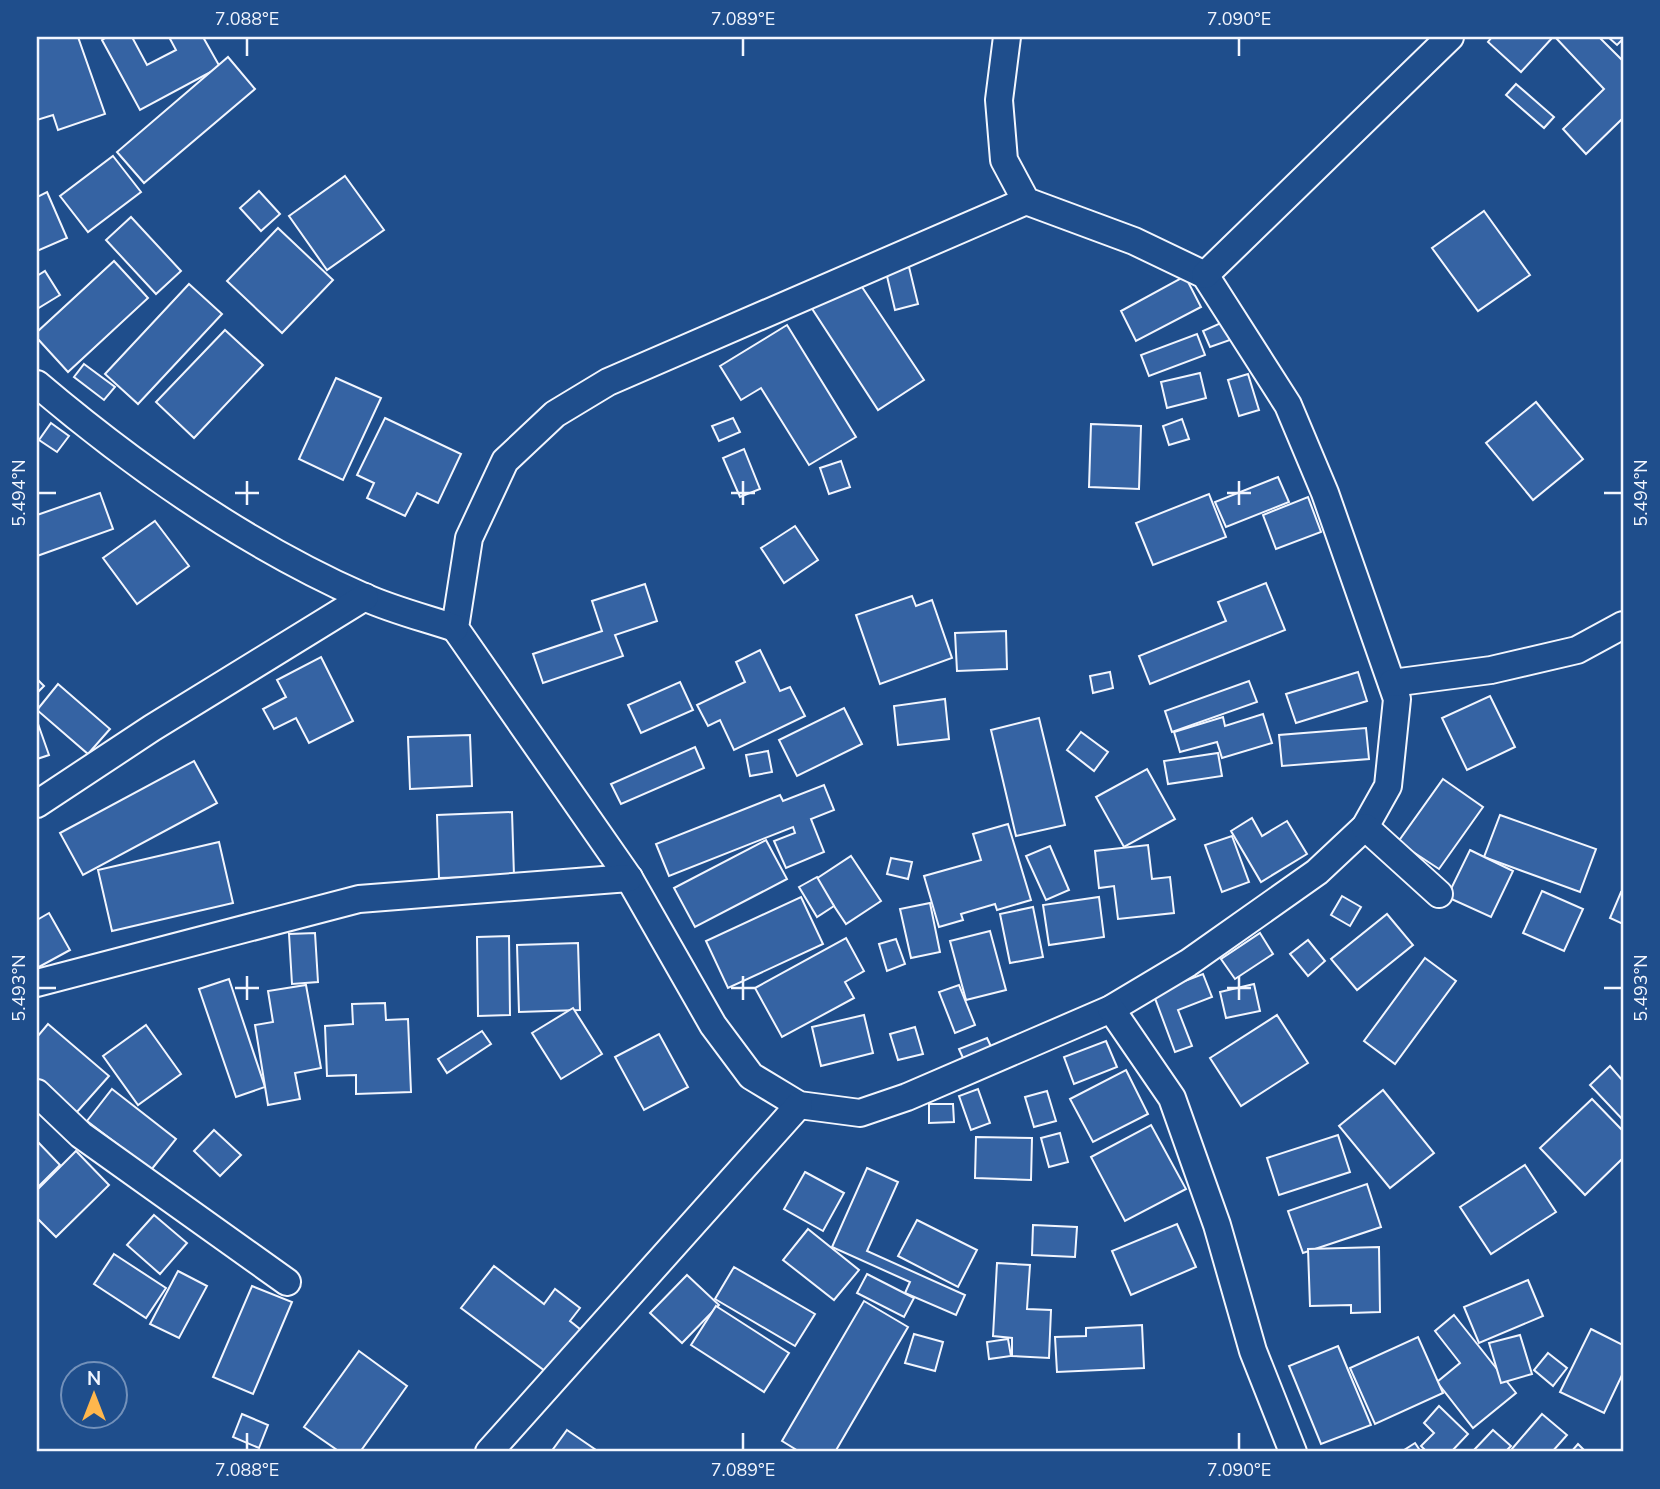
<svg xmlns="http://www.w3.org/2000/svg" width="1660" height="1489" font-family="'Nunito Sans',sans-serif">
<rect width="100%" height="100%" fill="#1f4e8c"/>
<g fill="#3563a3" stroke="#f2f6ff" stroke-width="2">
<polygon points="37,37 78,37 105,114 58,130 53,115 37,120"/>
<polygon points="107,37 132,37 147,65 176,50 169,37 203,37 220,67 140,110 102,40"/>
<polygon points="1492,37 1553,37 1521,72 1488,42"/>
<polygon points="1555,37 1599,37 1623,61 1623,118 1586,154 1563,129 1604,89"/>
<polygon points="1608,37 1623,37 1623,39 1617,45"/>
<polygon points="228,57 255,89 144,183 117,152"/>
<polygon points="1516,84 1554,117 1544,128 1506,95"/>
<polygon points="113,156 141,192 88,232 60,196"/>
<polygon points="345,176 384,230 327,270 289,216"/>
<polygon points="259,191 280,214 261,231 240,208"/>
<polygon points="47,192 67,238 37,251 37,197"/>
<polygon points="1484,211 1530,275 1478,311 1432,248"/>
<polygon points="131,217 181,271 156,294 106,240"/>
<polygon points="278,228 333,280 282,333 227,281"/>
<polygon points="114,261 148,298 68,372 37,338 37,332"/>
<polygon points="909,267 918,304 895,310 886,272"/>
<polygon points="45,271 60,295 37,309 37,276"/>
<polygon points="854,275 924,380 878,410 809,304"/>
<polygon points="1185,276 1201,307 1136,341 1121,311"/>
<polygon points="189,284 222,314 138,404 105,374"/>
<polygon points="1223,322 1230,340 1210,347 1203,331"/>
<polygon points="787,325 856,437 809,465 761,388 741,400 720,366"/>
<polygon points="225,330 263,365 194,438 156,402"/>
<polygon points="1197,334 1205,355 1149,376 1141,355"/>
<polygon points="84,364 115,387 104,400 74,377"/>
<polygon points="1200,373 1206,398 1167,408 1161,382"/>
<polygon points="1248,374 1259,410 1239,416 1228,380"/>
<polygon points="336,378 381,398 343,480 299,459"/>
<polygon points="1536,402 1583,459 1533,500 1486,443"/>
<polygon points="385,418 461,454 438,503 417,493 405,516 367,498 374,483 357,475"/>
<polygon points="733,418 740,432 719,441 712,426"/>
<polygon points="1182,419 1189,439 1169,445 1163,426"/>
<polygon points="51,423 69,436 57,452 39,440"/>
<polygon points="1091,424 1141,426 1139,489 1089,487"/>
<polygon points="744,449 760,489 740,497 723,458"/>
<polygon points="841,461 850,487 829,494 820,468"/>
<polygon points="1278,477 1289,502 1226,527 1215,502"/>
<polygon points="100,493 113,529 37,556 37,515"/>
<polygon points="1209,494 1226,537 1153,565 1136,523"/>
<polygon points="1308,497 1321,532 1276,549 1263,515"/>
<polygon points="155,521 189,566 137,604 103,558"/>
<polygon points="795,526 818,560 784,583 761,548"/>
<polygon points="1266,583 1285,630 1150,684 1139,656 1226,621 1218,602"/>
<polygon points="645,584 657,621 615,635 623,656 543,683 533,654 602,631 592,601"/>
<polygon points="912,596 916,606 932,600 952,658 880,684 856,615"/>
<polygon points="1006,631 1007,669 957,671 955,633"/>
<polygon points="760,650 780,691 790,687 805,716 734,750 720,720 708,726 697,705 745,682 736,662"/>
<polygon points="321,657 353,721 309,743 296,718 274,729 263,709 286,697 277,680"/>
<polygon points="1110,672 1113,688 1093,693 1090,676"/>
<polygon points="1358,672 1367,701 1296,723 1286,694"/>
<polygon points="37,679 44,686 37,693"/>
<polygon points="1249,681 1257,702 1172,732 1165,711"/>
<polygon points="680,682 693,710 641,733 628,705"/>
<polygon points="58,684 110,729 88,754 37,710"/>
<polygon points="1490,696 1515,747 1467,770 1442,718"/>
<polygon points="945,699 949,739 898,745 894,706"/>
<polygon points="844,708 862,744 797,776 779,740"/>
<polygon points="1263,714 1272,743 1222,758 1217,742 1180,752 1174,732 1223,717 1225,726"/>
<polygon points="1039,718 1065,825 1016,836 991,730"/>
<polygon points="37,721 49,755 37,759"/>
<polygon points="1366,728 1369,759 1282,766 1279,735"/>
<polygon points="1081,732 1108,752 1094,771 1067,750"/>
<polygon points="470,735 472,786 410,789 408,737"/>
<polygon points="695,747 704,768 621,804 611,784"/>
<polygon points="768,751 772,772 750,776 746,755"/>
<polygon points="1218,753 1222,776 1168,784 1164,761"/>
<polygon points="194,761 217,803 83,875 60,833"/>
<polygon points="1147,769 1175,819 1124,847 1096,797"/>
<polygon points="1443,779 1483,807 1439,869 1398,842"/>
<polygon points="824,785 834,810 811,819 824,852 786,868 774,841 795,833 793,827 669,876 656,844 780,795 783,801"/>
<polygon points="512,812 514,876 439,878 437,815"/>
<polygon points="1500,815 1596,849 1580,892 1484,857"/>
<polygon points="1252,818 1262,836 1287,821 1307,854 1261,882 1231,831"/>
<polygon points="1008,824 1031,900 997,910 995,904 961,914 963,920 939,927 924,876 981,860 973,834"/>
<polygon points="1232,836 1249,882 1222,892 1205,845"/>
<polygon points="766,840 787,879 695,927 674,888"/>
<polygon points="219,842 233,903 112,931 98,870"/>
<polygon points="1148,845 1152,879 1170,877 1174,913 1118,919 1114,886 1099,888 1095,851"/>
<polygon points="1050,846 1069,890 1046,900 1026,856"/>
<polygon points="1470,850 1513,871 1491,917 1447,897"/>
<polygon points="851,856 881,901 846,924 816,879"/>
<polygon points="891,858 912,862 908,879 887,874"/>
<polygon points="817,877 834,906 817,917 799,887"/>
<polygon points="1542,891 1583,909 1564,951 1523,933"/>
<polygon points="1621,892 1623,893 1623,924 1610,918"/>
<polygon points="1342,896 1361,907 1350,926 1331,915"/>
<polygon points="801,897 823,944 728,988 706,941"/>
<polygon points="1099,897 1104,937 1049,945 1043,905"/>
<polygon points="930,903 940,952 911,958 900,909"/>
<polygon points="1033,907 1043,957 1010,963 1000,914"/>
<polygon points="49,913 70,950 37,968 37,920"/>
<polygon points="1387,914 1413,945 1357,990 1331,959"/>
<polygon points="990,931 1006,990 966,1000 950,941"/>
<polygon points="315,933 318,982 292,984 289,934"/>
<polygon points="1260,933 1273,954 1235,979 1221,959"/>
<polygon points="509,936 510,1015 478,1016 477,937"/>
<polygon points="846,938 864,971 845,982 854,998 782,1037 755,988"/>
<polygon points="896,939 905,964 887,971 879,944"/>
<polygon points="1308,940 1325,961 1308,976 1290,954"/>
<polygon points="578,943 580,1010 519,1012 517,945"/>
<polygon points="1425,958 1456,981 1395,1064 1364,1041"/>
<polygon points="1203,974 1212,997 1178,1010 1192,1046 1175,1052 1153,993"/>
<polygon points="229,979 265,1087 236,1097 199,989"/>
<polygon points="1254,984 1260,1011 1226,1018 1220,992"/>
<polygon points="306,985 321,1068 295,1073 300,1099 268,1105 255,1025 273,1022 268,991"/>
<polygon points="959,985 975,1025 955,1033 939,992"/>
<polygon points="385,1003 386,1020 408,1019 411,1092 356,1094 356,1075 327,1076 325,1026 353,1024 352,1004"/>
<polygon points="573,1008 602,1054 561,1079 532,1033"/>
<polygon points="864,1015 873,1053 821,1066 812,1027"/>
<polygon points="1277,1015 1308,1063 1241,1106 1210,1058"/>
<polygon points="48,1024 109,1076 76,1113 37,1080 37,1037"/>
<polygon points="146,1025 181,1074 138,1105 103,1056"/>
<polygon points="915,1027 923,1054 898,1060 890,1034"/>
<polygon points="482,1031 491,1044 447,1073 438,1059"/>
<polygon points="659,1034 688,1087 644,1110 615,1057"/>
<polygon points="987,1038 995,1055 967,1067 959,1049"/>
<polygon points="1106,1041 1117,1067 1074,1084 1064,1057"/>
<polygon points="1610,1066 1623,1081 1623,1120 1590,1085"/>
<polygon points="1126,1070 1148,1114 1093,1142 1070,1099"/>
<polygon points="112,1089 176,1139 151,1170 87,1121"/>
<polygon points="978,1089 990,1123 971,1130 959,1096"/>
<polygon points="1383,1090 1434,1153 1390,1188 1339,1126"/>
<polygon points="1047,1091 1056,1121 1034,1127 1025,1097"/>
<polygon points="1592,1099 1623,1131 1623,1158 1585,1195 1540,1148"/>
<polygon points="929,1104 953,1104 954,1122 929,1123"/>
<polygon points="1151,1125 1186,1189 1125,1221 1091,1157"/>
<polygon points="214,1130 241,1155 220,1176 194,1151"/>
<polygon points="1060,1133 1068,1162 1049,1167 1041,1138"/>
<polygon points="1338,1135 1350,1172 1279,1195 1267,1158"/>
<polygon points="976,1137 1032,1138 1031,1180 975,1178"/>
<polygon points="37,1141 60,1165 37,1188"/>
<polygon points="76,1151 109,1185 56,1237 37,1218 37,1190"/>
<polygon points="1525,1165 1556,1212 1491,1254 1460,1207"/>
<polygon points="867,1168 898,1182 867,1251 965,1295 956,1315 905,1293 910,1282 832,1247"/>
<polygon points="805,1172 844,1193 823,1231 784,1209"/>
<polygon points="1367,1184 1381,1227 1303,1253 1288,1211"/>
<polygon points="154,1215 187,1243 160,1274 127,1245"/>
<polygon points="917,1220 977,1250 958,1287 898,1256"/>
<polygon points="1177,1224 1196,1267 1131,1295 1112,1251"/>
<polygon points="1033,1225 1077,1227 1075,1257 1032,1255"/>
<polygon points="808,1229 859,1270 834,1300 783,1260"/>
<polygon points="1379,1247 1380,1312 1351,1313 1351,1305 1310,1306 1308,1249"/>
<polygon points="114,1254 166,1288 146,1318 94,1284"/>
<polygon points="997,1263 1030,1265 1027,1309 1051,1310 1049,1358 1012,1356 1012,1338 993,1336"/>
<polygon points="494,1266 544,1304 555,1289 580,1308 570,1321 586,1334 553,1377 461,1308"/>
<polygon points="734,1267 815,1314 795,1346 715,1299"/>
<polygon points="178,1271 207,1286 179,1338 150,1324"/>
<polygon points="867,1274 914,1298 904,1317 857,1293"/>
<polygon points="687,1275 719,1305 682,1343 650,1313"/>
<polygon points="1528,1280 1543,1316 1479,1343 1464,1307"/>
<polygon points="252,1286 292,1302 253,1394 213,1377"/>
<polygon points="864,1301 908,1327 835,1452 800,1452 782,1441"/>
<polygon points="716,1306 789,1353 764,1392 691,1345"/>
<polygon points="1454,1315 1516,1393 1473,1428 1437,1382 1460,1363 1435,1331"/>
<polygon points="1142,1325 1144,1368 1057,1372 1055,1337 1086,1336 1086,1328"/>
<polygon points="1591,1329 1623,1345 1623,1373 1604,1413 1560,1392"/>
<polygon points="914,1334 943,1342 935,1371 905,1363"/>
<polygon points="1520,1335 1532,1374 1501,1383 1489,1343"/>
<polygon points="1418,1337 1443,1393 1375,1424 1350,1368"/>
<polygon points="1008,1339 1011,1356 989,1359 987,1342"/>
<polygon points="1338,1346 1371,1425 1321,1444 1289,1366"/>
<polygon points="359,1351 407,1386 360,1452 340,1452 304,1427"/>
<polygon points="1548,1353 1567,1368 1553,1386 1534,1370"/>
<polygon points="1439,1406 1468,1434 1451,1452 1427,1452 1421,1446 1434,1433 1424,1423"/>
<polygon points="242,1414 268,1425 259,1448 233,1437"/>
<polygon points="1542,1414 1567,1435 1552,1452 1513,1452 1511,1450"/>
<polygon points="567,1430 599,1452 551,1452"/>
<polygon points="1493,1430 1511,1446 1505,1452 1472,1452"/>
<polygon points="1415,1443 1421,1452 1401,1452"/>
<polygon points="1578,1444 1586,1452 1571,1452"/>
</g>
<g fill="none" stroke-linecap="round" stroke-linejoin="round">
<g stroke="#f2f6ff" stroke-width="30">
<g id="street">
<polyline points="1007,37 999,100 1004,160 1026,201 1134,241 1205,275 1288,405 1325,493 1397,699 1388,786 1365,827 1317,872 1188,963 1111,1009 907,1097 860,1113 799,1105 751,1076 713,1025 629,878 455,628 469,538 505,461 555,414 608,382 1026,201"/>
<polyline points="1205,275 1450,37"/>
<path d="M37 384C136 468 244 544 364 597 393 610 425 618 455 628"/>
<polyline points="1392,683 1491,670 1577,650 1623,625"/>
<polyline points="37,804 152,728 365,597"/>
<polyline points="1365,827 1439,894"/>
<polyline points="37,983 359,899 629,878"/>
<polyline points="1111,1009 1172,1098 1217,1225 1253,1351 1293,1452"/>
<polyline points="37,1093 81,1135 287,1282"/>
<polyline points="489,1452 799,1105"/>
</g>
</g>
<use href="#street" stroke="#1f4e8c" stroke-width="26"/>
</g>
<path fill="none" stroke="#f2f6ff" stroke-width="2.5" d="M247 38V56M743 38V56M1239 38V56M247 481V505M743 481V505M1239 481V505M38 493H56M235 493H259M731 493H755M1227 493H1251M1604 493H1622M247 976V1000M743 976V1000M1239 976V1000M38 988H56M235 988H259M731 988H755M1227 988H1251M1604 988H1622M247 1433V1450M743 1433V1450M1239 1433V1450"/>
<rect width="1660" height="1489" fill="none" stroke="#1f4e8c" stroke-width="77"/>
<g transform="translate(94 1395)"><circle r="33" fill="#1f4e8c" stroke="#7391ba" stroke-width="2"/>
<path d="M0-5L12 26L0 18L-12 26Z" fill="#ffb74d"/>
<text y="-10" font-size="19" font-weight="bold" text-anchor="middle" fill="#f2f6ff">N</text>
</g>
<rect x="38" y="38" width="1584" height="1412" fill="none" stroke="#f2f6ff" stroke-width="2.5"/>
<g font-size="18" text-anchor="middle" fill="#f2f6ff">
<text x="247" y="25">7.088°E</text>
<text x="743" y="25">7.089°E</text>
<text x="1239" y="25">7.090°E</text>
<text transform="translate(19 493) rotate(-90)" y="6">5.494°N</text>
<text transform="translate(1641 493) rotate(-90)" y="6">5.494°N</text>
<text transform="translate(19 988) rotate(-90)" y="6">5.493°N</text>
<text transform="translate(1641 988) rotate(-90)" y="6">5.493°N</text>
<text x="247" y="1476">7.088°E</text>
<text x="743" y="1476">7.089°E</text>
<text x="1239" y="1476">7.090°E</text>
</g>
</svg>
